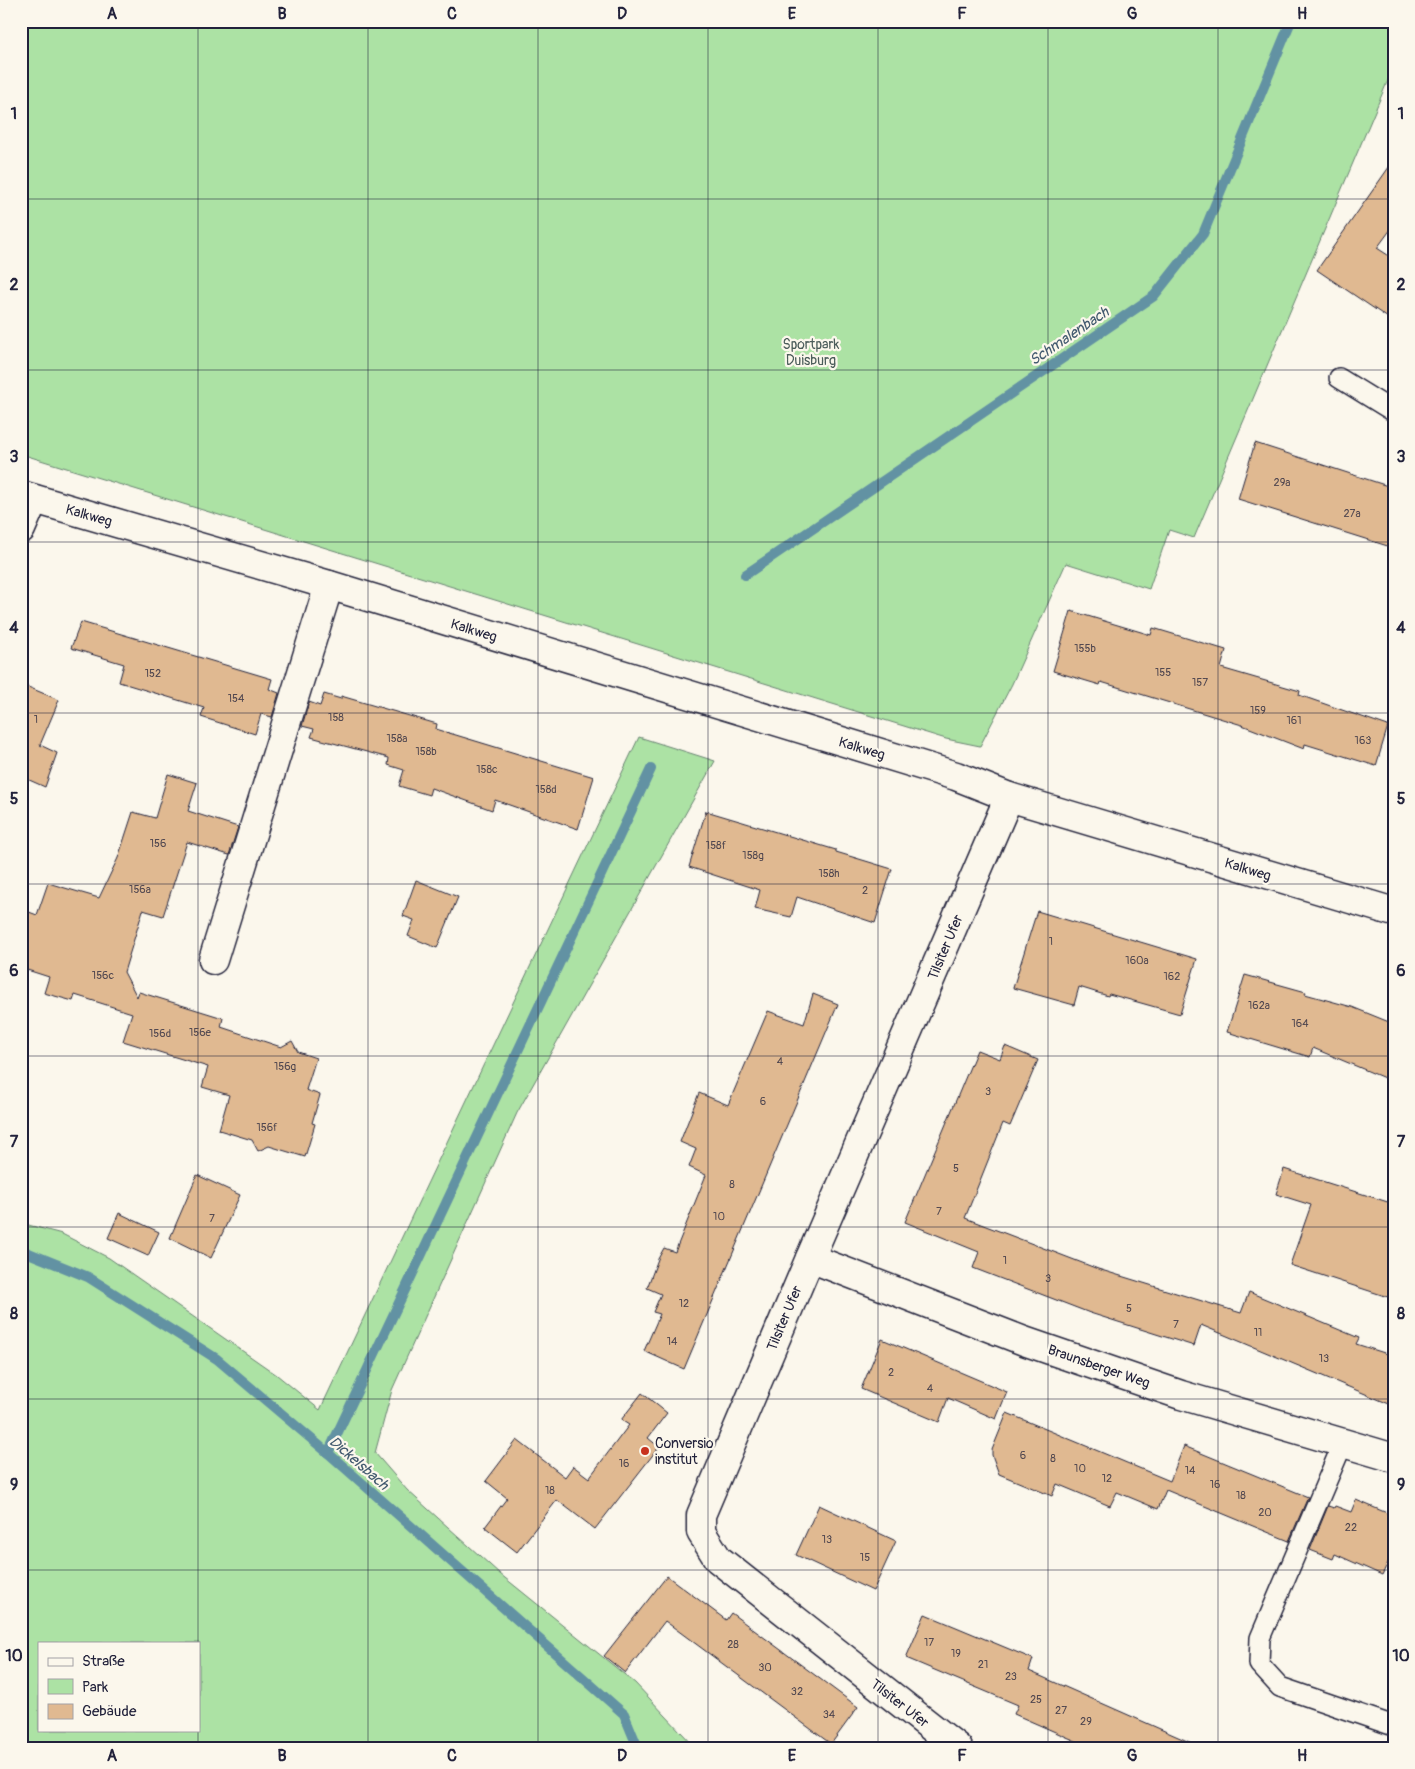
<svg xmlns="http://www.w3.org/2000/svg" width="1415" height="1769" font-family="Pangolin,sans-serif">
<rect width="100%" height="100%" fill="#fbf7ec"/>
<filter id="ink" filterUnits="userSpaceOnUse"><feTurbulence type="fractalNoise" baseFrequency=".02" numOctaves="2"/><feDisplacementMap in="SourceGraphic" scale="10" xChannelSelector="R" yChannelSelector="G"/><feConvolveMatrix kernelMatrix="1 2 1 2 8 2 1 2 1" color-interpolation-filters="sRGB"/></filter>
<g filter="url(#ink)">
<g fill="#ace2a4" stroke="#678270" fill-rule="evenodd">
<polygon points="21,21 1394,21 1394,66 1194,538 1169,530 1149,589 1066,563 1012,684 980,746 946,739 21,454"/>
<path d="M639 737 715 761 517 1113 392 1390 375 1453 407 1490 500 1574 635 1683 696 1748H21V1223L62 1234 109 1258 277 1375 320 1410ZM39 1643H199V1730H39Z"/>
</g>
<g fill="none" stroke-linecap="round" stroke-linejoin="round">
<g stroke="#6292a3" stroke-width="10">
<polyline points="745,575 1154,296 1203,234 1291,21"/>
<polyline points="21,1250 88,1277 217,1359 328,1453 624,1714 638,1748"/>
<polyline points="328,1453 651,769"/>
</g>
</g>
<g fill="#e0b991" stroke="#22223b">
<polygon points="1394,160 1394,225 1377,248 1394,259 1394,322 1317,270"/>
<polygon points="1255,443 1394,488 1394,548 1238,499"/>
<polygon points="1071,611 1151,635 1153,628 1226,650 1221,668 1300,691 1299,695 1388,726 1376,766 1305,744 1304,749 1242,725 1101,682 1100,685 1053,671"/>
<polygon points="81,622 272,679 269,689 279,693 272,717 261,714 255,734 201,717 204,708 119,682 124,664 71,648"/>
<polygon points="21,684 59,700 40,745 57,753 45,787 27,779 22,790"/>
<polygon points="324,694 341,699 341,696 437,724 436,729 594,777 578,829 495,800 492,810 431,788 429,795 399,786 404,770 388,765 389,758 311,737 314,729 302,726 309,702 320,706"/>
<polygon points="168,774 197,783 188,811 238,827 229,855 187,842 163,916 143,910 124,972 137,997 139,992 223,1018 221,1027 281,1047 292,1041 298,1052 316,1058 306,1090 320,1095 312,1123 315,1124 305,1157 269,1146 258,1151 252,1140 219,1130 229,1095 202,1087 208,1067 123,1041 132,1013 75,995 73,1001 44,993 49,977 21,968 21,932 23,931 29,912 37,915 48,883 99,898 118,858 133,812 155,818"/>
<polygon points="706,811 836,850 836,852 892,869 875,923 797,897 791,917 755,909 760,890 689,867"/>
<polygon points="416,880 458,897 437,948 408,936 414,920 403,916"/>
<polygon points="1037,911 1197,959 1180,1014 1109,994 1108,996 1079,987 1074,1005 1013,988"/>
<polygon points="1245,975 1306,992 1305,994 1352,1007 1394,1024 1394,1082 1313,1048 1310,1057 1227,1032"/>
<polygon points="813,994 838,1004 684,1369 644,1351 660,1314 653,1312 661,1294 647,1288 658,1259 664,1248 675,1252 706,1175 689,1167 696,1149 680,1142 699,1093 728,1105 768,1011 804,1024"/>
<polygon points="1005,1046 1038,1060 1010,1126 1003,1123 965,1218 1098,1269 1241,1313 1249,1292 1359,1338 1356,1344 1394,1356 1394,1406 1201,1325 1194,1346 1090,1313 973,1268 979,1252 905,1222 977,1050 1000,1059"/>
<polygon points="1284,1169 1394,1204 1394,1299 1290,1265 1311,1205 1276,1194"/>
<polygon points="197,1175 240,1195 211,1258 170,1238"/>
<polygon points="119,1213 159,1232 148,1256 108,1238"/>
<polygon points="882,1339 1007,1392 996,1419 948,1398 939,1422 861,1389"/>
<polygon points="642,1393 667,1413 648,1438 659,1447 595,1529 557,1500 517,1552 485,1527 507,1498 486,1481 517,1440 565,1477 573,1466 589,1478 629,1425 621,1420"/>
<polygon points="1007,1413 1170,1481 1184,1446 1308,1497 1289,1541 1166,1490 1158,1509 1117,1492 1110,1506 1057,1484 1052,1496 999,1474 992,1455 992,1450"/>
<polygon points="1356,1500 1394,1516 1394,1550 1382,1575 1335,1554 1333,1559 1310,1550 1328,1506 1334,1508 1335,1506 1351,1512"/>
<polygon points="819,1505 896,1541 873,1591 796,1555"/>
<polygon points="667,1576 726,1620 731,1613 858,1707 831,1744 665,1621 625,1673 604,1656"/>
<polygon points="925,1614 1033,1659 1029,1671 1203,1748 1092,1748 1014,1714 1018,1705 906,1658"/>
</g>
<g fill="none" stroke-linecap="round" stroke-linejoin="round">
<g stroke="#22223b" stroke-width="22">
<g id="lane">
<polyline points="1339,378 1394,412"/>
<polyline points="1343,1443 1260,1638 1259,1664 1280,1687 1394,1726"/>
</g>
</g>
<g stroke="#22223b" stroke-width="31">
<g id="street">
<polyline points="21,529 34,499"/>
<polyline points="213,960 329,585"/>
<polyline points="810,1258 1024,1341 1181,1395 1394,1458"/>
<polyline points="958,1748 718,1559 701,1532 701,1515 810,1258 1009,797"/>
</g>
</g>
<g stroke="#22223b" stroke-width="31">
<polyline id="secondary" points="21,495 329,585 956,776 1009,797 1394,912"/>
</g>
<use href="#lane" stroke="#fbf7ec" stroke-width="19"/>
<use href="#street" stroke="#fbf7ec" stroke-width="28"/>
<use href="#secondary" stroke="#fbf7ec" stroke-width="28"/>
</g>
</g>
<path fill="none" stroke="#22223b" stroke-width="1" stroke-opacity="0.55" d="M198 21V1643M368 21V1748M538 21V1748M708 21V1748M878 21V1748M1048 21V1748M1218 21V1748M21 199H1394M21 370H1394M21 542H1394M21 713H1394M21 884H1394M21 1056H1394M21 1227H1394M21 1399H1394M21 1570H1394M198 1730V1748"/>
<circle fill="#c8321e" stroke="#fbf7ec" stroke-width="2" cx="645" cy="1451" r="5"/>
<g text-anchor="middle" stroke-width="4.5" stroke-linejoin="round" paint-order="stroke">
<g font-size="11" fill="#524850">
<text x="1282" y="486">29a</text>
<text x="1352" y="517">27a</text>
<text x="1085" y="652">155b</text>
<text x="1163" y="676">155</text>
<text x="153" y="677">152</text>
<text x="1200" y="686">157</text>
<text x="236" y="702">154</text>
<text x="1258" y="714">159</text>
<text x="336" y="721">158</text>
<text x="36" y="723">1</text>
<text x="1294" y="724">161</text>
<text x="397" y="742">158a</text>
<text x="1363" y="744">163</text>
<text x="426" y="755">158b</text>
<text x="487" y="773">158c</text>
<text x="546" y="793">158d</text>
<text x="158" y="847">156</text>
<text x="716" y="849">158f</text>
<text x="753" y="859">158g</text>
<text x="829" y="877">158h</text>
<text x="140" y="893">156a</text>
<text x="865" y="894">2</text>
<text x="1051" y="945">1</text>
<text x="1137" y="964">160a</text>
<text x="103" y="979">156c</text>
<text x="1172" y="980">162</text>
<text x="1259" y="1009">162a</text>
<text x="1300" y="1027">164</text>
<text x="200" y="1036">156e</text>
<text x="160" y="1037">156d</text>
<text x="780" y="1065">4</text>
<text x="285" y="1070">156g</text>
<text x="988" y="1095">3</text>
<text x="763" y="1105">6</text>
<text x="267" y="1131">156f</text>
<text x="956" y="1172">5</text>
<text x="732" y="1188">8</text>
<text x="939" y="1215">7</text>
<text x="719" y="1220">10</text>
<text x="212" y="1222">7</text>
<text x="1005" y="1264">1</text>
<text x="1048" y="1282">3</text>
<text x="684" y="1307">12</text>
<text x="1129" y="1312">5</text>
<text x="1176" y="1328">7</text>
<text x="1258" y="1336">11</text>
<text x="672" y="1345">14</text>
<text x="1324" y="1362">13</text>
<text x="891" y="1376">2</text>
<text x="930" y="1392">4</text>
<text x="1023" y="1459">6</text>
<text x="1053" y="1462">8</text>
<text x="624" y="1467">16</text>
<text x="1080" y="1472">10</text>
<text x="1190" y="1474">14</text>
<text x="1107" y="1482">12</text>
<text x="1215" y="1488">16</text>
<text x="550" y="1494">18</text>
<text x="1241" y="1499">18</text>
<text x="1265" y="1516">20</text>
<text x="1351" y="1531">22</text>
<text x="827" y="1543">13</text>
<text x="865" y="1561">15</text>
<text x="929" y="1646">17</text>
<text x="733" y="1648">28</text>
<text x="956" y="1657">19</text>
<text x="983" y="1668">21</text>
<text x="765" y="1671">30</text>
<text x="1011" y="1680">23</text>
<text x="797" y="1695">32</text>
<text x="1036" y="1703">25</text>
<text x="1061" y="1714">27</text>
<text x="829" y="1718">34</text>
<text x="1086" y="1725">29</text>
</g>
<g font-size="14" fill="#4b5c5a" stroke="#fbf7ec">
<text x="811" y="349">Sportpark<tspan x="811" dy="16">Duisburg</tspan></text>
</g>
<g font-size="14" fill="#22223b" stroke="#fbf7ec">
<text transform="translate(89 515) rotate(16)" y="5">Kalkweg</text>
<text transform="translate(474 630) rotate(17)" y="5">Kalkweg</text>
<text transform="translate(862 748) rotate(17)" y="5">Kalkweg</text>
<text transform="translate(1248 869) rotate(17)" y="5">Kalkweg</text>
<text transform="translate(945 947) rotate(-67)" y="5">Tilsiter Ufer</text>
<text transform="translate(784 1318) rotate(-67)" y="5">Tilsiter Ufer</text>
<text transform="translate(1099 1366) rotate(19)" y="5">Braunsberger Weg</text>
<text transform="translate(900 1703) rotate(38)" y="5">Tilsiter Ufer</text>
</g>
<g font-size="14" fill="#22223b" stroke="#fbf7ec" text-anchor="start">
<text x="655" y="1448">Conversio<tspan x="655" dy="16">institut</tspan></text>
</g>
<g font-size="15" font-style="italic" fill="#425a6f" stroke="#fbf7ec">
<text transform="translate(1069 336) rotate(-34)" y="5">Schmalenbach</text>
<text transform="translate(359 1463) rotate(41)" y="5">Dickelsbach</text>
</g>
</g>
<rect width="1415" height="1769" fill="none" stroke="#fbf7ec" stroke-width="55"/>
<rect x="38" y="1642" width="162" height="90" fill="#fbf7ec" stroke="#a4a2a5"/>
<rect x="48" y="1658" width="25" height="8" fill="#fbf7ec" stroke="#a4a2a5"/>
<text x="82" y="1666" font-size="15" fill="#22223b">Straße</text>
<rect x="48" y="1679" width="25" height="15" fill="#ace2a4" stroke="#a4a2a5"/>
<text x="82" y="1692" font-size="15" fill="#22223b">Park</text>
<rect x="48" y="1704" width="25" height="15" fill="#e0b991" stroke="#a4a2a5"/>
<text x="82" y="1716" font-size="15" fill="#22223b">Gebäude</text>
<rect x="28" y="28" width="1360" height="1714" fill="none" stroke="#22223b" stroke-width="2"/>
<g font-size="16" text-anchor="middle" font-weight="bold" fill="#22223b">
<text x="112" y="19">A</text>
<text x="282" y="19">B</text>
<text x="452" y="19">C</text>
<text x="622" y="19">D</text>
<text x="792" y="19">E</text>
<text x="962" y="19">F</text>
<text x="1132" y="19">G</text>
<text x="1302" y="19">H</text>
<text x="14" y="119">1</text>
<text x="1401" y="119">1</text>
<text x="14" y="290">2</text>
<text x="1401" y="290">2</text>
<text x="14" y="462">3</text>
<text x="1401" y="462">3</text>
<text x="14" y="633">4</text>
<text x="1401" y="633">4</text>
<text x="14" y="804">5</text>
<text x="1401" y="804">5</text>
<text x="14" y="976">6</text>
<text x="1401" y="976">6</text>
<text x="14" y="1147">7</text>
<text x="1401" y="1147">7</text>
<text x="14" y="1319">8</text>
<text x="1401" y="1319">8</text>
<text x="14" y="1490">9</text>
<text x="1401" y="1490">9</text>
<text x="14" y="1661">10</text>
<text x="1401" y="1661">10</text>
<text x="112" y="1761">A</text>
<text x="282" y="1761">B</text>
<text x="452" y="1761">C</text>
<text x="622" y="1761">D</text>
<text x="792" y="1761">E</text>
<text x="962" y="1761">F</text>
<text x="1132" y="1761">G</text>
<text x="1302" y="1761">H</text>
</g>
</svg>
